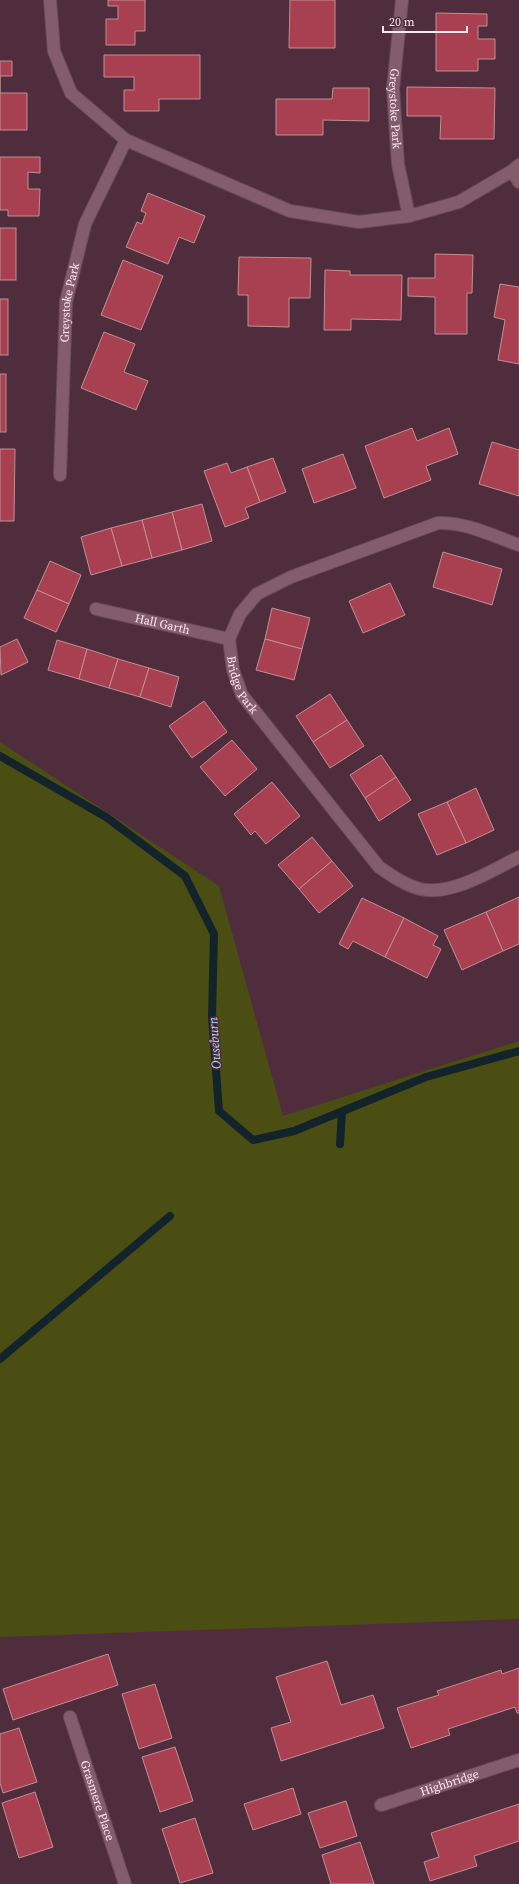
<svg xmlns="http://www.w3.org/2000/svg" width="519" height="1884" font-family="'Source Serif 4',serif">
<rect width="100%" height="100%" fill="#502d3c"/>
<polygon fill="#4a4e12" points="0,742 219,886 283,1116 519,1041 519,1619 0,1637"/>
<g fill="none" stroke-linecap="round" stroke-linejoin="round">
<g stroke="#13232c" stroke-width="8">
<polyline points="0,756 106,817 185,876 214,934 212,1016 219,1111 253,1140 294,1131 426,1077 519,1051"/>
<polyline points="340,1144 342,1112"/>
<polyline points="0,1359 170,1216"/>
</g>
</g>
<g fill="#a94052" stroke="#be9094">
<polygon points="108,0 145,0 145,31 135,31 135,45 106,45 106,19 118,19 118,6 108,6"/>
<polygon points="290,0 335,0 335,48 289,48"/>
<polygon points="436,13 487,14 487,26 478,26 478,39 495,39 495,59 478,59 478,71 436,71"/>
<polygon points="104,55 200,55 200,99 159,99 159,111 124,111 124,90 134,90 134,77 104,77"/>
<polygon points="0,61 12,61 12,76 0,76 0,93 27,93 27,130 0,130"/>
<polygon points="407,87 495,88 494,139 440,139 441,116 407,116"/>
<polygon points="333,88 369,88 369,121 323,120 323,135 276,135 276,99 332,99"/>
<polygon points="0,157 40,157 40,173 28,172 28,189 40,189 39,216 8,216 8,210 0,210"/>
<polygon points="148,193 205,216 194,243 179,237 168,264 126,247 137,222 142,224 146,213 141,211"/>
<rect x="0" y="228" width="16" height="52"/>
<polygon points="435,254 473,255 472,293 467,293 467,334 435,334 435,297 408,296 408,278 435,278"/>
<polygon points="239,257 311,258 310,298 289,298 289,327 248,326 248,295 238,295"/>
<polygon points="123,260 163,276 141,330 101,315"/>
<polygon points="325,270 350,271 350,275 402,275 401,320 351,319 351,330 324,330"/>
<polygon points="500,284 519,287 519,364 498,360 505,320 494,317"/>
<rect x="0" y="299" width="8" height="56"/>
<polygon points="104,332 135,344 124,372 148,381 136,410 81,388"/>
<rect x="0" y="374" width="6" height="58"/>
<polygon points="412,428 417,441 449,428 458,454 426,466 431,480 384,498 365,446"/>
<polygon points="492,442 519,450 519,496 479,484"/>
<polygon points="0,449 15,449 14,521 0,521"/>
<polygon points="343,454 356,488 314,503 302,469"/>
<polygon points="273,458 286,492 260,502 247,467"/>
<polygon points="227,463 231,473 247,467 260,502 245,508 249,518 225,527 204,471"/>
<polygon points="202,504 212,541 182,550 172,512"/>
<polygon points="172,512 182,550 152,558 142,520"/>
<polygon points="142,520 152,558 122,566 111,528"/>
<polygon points="111,528 122,566 91,575 81,537"/>
<polygon points="443,552 502,569 492,605 433,587"/>
<polygon points="50,561 81,575 69,604 37,590"/>
<polygon points="390,583 405,615 363,633 349,601"/>
<polygon points="37,590 69,604 56,632 24,618"/>
<polygon points="272,608 310,618 302,649 265,639"/>
<polygon points="17,639 28,662 1,675 0,647"/>
<polygon points="265,639 302,649 294,680 256,670"/>
<polygon points="57,640 87,649 79,679 48,670"/>
<polygon points="87,649 118,659 109,688 79,679"/>
<polygon points="118,659 149,668 140,697 109,688"/>
<polygon points="149,668 179,677 171,707 140,697"/>
<polygon points="330,694 347,720 313,742 296,716"/>
<polygon points="204,701 227,732 192,758 169,726"/>
<polygon points="347,720 364,746 330,768 313,742"/>
<polygon points="232,740 257,769 225,796 200,767"/>
<polygon points="381,755 396,777 365,798 350,775"/>
<polygon points="396,777 411,800 379,821 365,798"/>
<polygon points="272,782 300,816 266,844 255,831 251,835 234,814"/>
<polygon points="476,788 494,830 466,843 447,802"/>
<polygon points="447,802 466,843 437,855 418,814"/>
<polygon points="312,837 332,861 299,889 278,865"/>
<polygon points="332,861 353,886 319,913 299,889"/>
<polygon points="519,897 519,944 503,951 486,912"/>
<polygon points="362,898 404,918 385,957 353,941 348,949 339,944"/>
<polygon points="486,912 503,951 462,970 444,930"/>
<polygon points="404,918 438,936 433,945 441,949 427,978 385,957"/>
<polygon points="108,1654 118,1685 13,1720 3,1689"/>
<polygon points="327,1661 341,1705 373,1695 384,1728 281,1761 271,1728 291,1722 276,1677"/>
<polygon points="519,1668 519,1713 517,1713 515,1707 448,1729 450,1735 411,1748 397,1708 439,1695 437,1691 501,1670 502,1674"/>
<polygon points="155,1684 172,1738 139,1749 122,1694"/>
<polygon points="19,1728 37,1782 3,1793 0,1783 0,1734"/>
<polygon points="175,1747 193,1801 160,1812 142,1757"/>
<polygon points="293,1788 301,1814 253,1830 244,1804"/>
<polygon points="35,1792 53,1847 19,1858 2,1803"/>
<polygon points="346,1801 357,1836 320,1848 308,1813"/>
<polygon points="519,1804 519,1841 474,1856 477,1866 430,1881 424,1862 439,1857 431,1833"/>
<polygon points="195,1818 213,1873 180,1883 162,1829"/>
<polygon points="360,1842 374,1884 331,1884 322,1855"/>
</g>
<g fill="none" stroke-linecap="round" stroke-linejoin="round">
<g stroke="#684b58" stroke-width="14">
<g id="street">
<polyline points="50,0 54,51 71,93 126,140 290,211 359,222 409,216 459,202 512,171 519,165"/>
<path id="s1" d="M402 0 393 89 398 164 409 216"/>
<polyline points="512,171 519,182"/>
<path id="s2" d="M60 475 66 302 85 224 126 140"/>
<path id="s3" d="M519 545C493 536 466 522 438 523L291 577 257 594 240 614 229 639 233 670 242 695 379 867C392 876 405 885 420 889 452 896 491 871 519 857"/>
<path id="s4" d="M96 609 229 639"/>
<path id="s5" d="M70 1717 125 1884"/>
<path id="s6" d="M381 1805 519 1760"/>
</g>
</g>
<use href="#street" stroke="#845d6d" stroke-width="12"/>
</g>
<g text-anchor="middle" stroke-width="3" stroke-linejoin="round" paint-order="stroke">
<g font-size="12" fill="#fde6ee" stroke="#502d3c">
<text dy="4" stroke="none"><textPath href="#s1" startOffset="109">Greystoke Park</textPath></text>
<text dy="4" stroke="none"><textPath href="#s2" startOffset="173">Greystoke Park</textPath></text>
<text dy="4" stroke="none"><textPath href="#s4" startOffset="68">Hall Garth</textPath></text>
<text dy="4" stroke="none"><textPath href="#s3" startOffset="381">Bridge Park</textPath></text>
<text dy="4" stroke="none"><textPath href="#s6" startOffset="72">Highbridge</textPath></text>
<text dy="4" stroke="none"><textPath href="#s5" startOffset="88">Grasmere Place</textPath></text>
</g>
<g font-size="13" font-style="italic" fill="#a7dbf8" stroke="#502d3c">
<text transform="translate(214 1043) rotate(-94)" y="5">Ouseburn</text>
</g>
</g>
<path d="M383 26v6h84v-6" fill="none" stroke="#fde6ee" stroke-width="2"/>
<text x="389" y="26" font-size="12" fill="#fde6ee" stroke="#502d3c" stroke-width="3" paint-order="stroke">20 m</text>
</svg>
